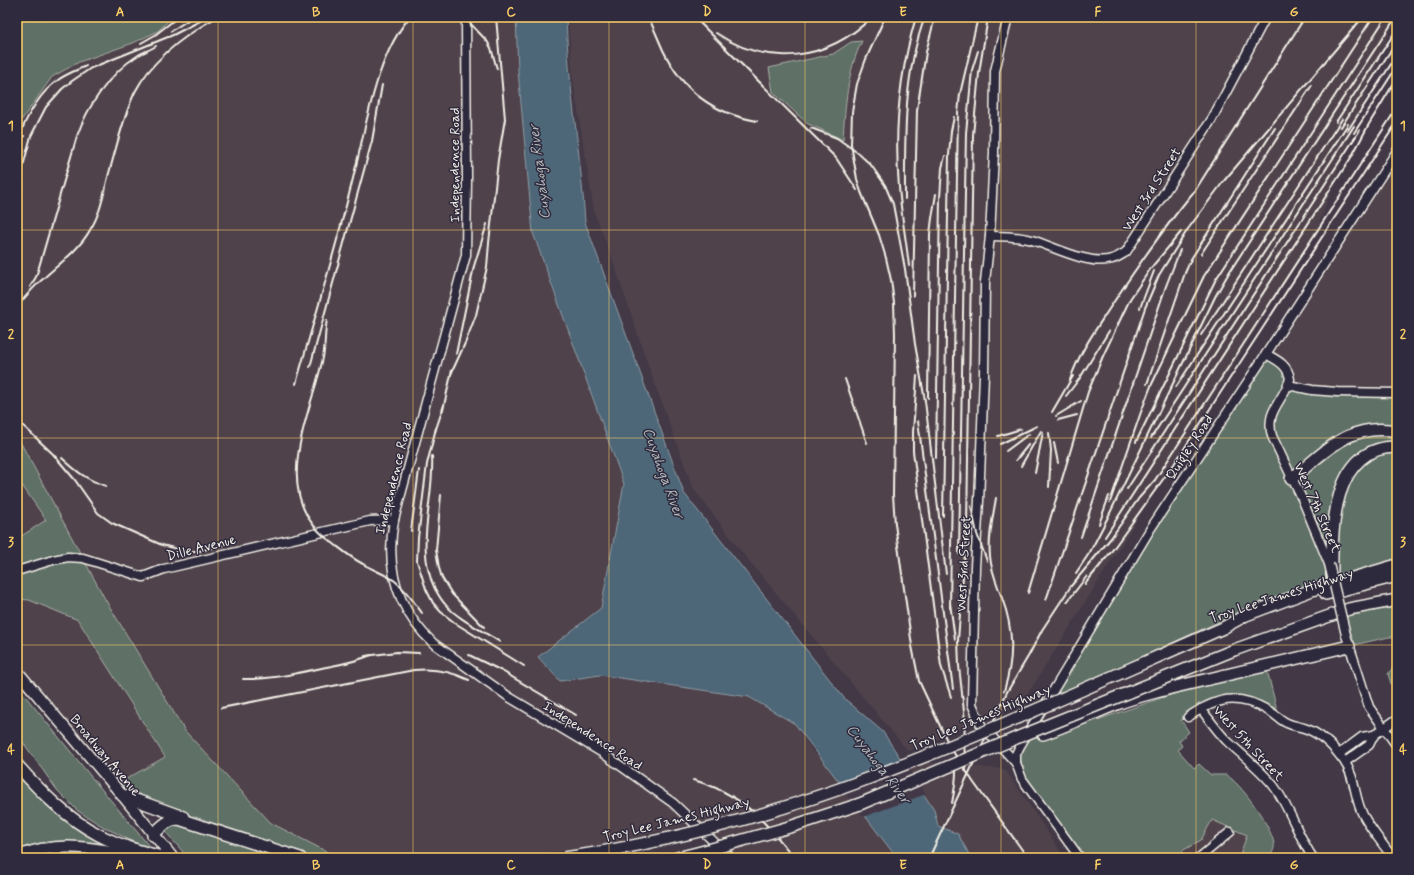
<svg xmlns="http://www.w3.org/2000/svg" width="1414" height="875" font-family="Mynerve,sans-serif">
<rect width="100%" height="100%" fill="#423846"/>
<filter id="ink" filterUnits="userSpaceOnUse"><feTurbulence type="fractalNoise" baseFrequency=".025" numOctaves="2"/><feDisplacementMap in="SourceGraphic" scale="8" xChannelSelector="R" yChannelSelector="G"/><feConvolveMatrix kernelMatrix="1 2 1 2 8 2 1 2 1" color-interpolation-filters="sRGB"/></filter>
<g filter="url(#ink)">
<g fill="#4f424c">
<polygon points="17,17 84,17 82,18 17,19"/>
<polygon points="172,17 516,17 518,71 533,233 624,484 601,608 538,657 560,681 600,675 749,697 795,724 815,754 1005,769 1065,858 725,858 723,854 687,825 593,847 512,858 353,858 335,856 271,823 185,731 105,599 17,436 17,129 18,125 52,77 79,62 133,43 158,31"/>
<polygon points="568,17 1395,17 1315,235 1021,705 908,751 740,550 693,488 650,371 611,255 594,212 573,80"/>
<polygon points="1397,151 1397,393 1288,385 1266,354"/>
<polygon points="17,478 46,520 17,539"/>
<polygon points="17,599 29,600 78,620 165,757 114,786 17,671"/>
<polygon points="1212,820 1247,835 1239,858 1187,858 1182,851 1201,840"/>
</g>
<g fill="#5f6f66" stroke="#aab0a7">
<polygon points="84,17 172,17 158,31 133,43 79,62 52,77 18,125 17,129 17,19 82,18"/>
<path d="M862 41C847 71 845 107 843 140L820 129 808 124 773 92 769 68 833 54 851 42Z"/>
<polygon points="1266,354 1285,367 1288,384 1397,393 1397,425 1388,424 1366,426 1288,472 1332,577 1220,621 1046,701"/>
<polygon points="1368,434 1397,434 1397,444 1349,467 1327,549 1303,494 1301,482 1303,477 1337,449 1352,439"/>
<polygon points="17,436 105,599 185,731 271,823 335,856 334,858 300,858 209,828 114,786 165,757 78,620 29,600 17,599 17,539 46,520 17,478"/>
<polygon points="1397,451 1397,560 1339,576 1335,556 1335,539 1349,480 1363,462 1379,454"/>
<polygon points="1397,598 1397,637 1389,637 1349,646 1341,611"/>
<path d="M1266 666 1279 718 1236 699 1181 720 1189 732 1179 741 1182 746 1178 750 1194 768 1199 764 1211 775H1226C1240 782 1272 827 1274 844 1275 849 1272 853 1269 858H1239L1247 835 1212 820 1201 840 1182 851 1187 858H1080L1022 779 1016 754 1020 746 1030 738 1080 726 1193 687Z"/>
<polygon points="1397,668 1397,687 1393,690 1388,674 1392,669"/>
<polygon points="17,686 93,779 154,852 102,826 78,811 57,790 17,734"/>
<polygon points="17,770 111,847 17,852"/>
<polygon points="174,822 286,858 188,858 165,831 167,827"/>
<polygon points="63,852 77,852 122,858 32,858"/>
</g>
<path fill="#4e6678" stroke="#909ea5" d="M516 17H566C568 86 581 154 585 222L684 493 844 698 883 732 934 810 938 826 958 834 971 858H897L795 724 749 697 600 675 560 681 538 657 601 608 624 484 533 233 518 71Z"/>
<polygon fill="#423846" points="904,760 926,794 863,817 838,784"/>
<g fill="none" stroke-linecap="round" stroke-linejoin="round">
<g stroke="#f4f1e8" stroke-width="11">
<g id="minor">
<path d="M466 17 467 178 466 255 394 520C385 568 398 610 433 643L509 697 601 752 673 803 731 858"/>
<polyline points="1008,17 995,71 994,153 990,236 985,282 984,375 979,501 975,567 972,704 981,725 1016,763 1022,779 1080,858"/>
<path d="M990 236C1004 236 1018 236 1032 240 1054 247 1090 266 1112 259 1117 258 1121 255 1126 252L1212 119 1266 17"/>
<path d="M1266 354C1277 360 1288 365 1290 379 1283 402 1265 410 1272 436L1303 501 1329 564"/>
<polyline points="1288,385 1312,390 1337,392 1397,393"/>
<polyline points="17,571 53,560 68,557 83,558 143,577 164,569 370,521 394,520"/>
<polyline points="1346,635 1369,707 1397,746"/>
<path d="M1201 709C1209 719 1217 731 1226 740 1242 755 1259 768 1273 785 1290 807 1297 835 1313 858"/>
<path d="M1188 717C1217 698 1237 692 1269 711 1275 714 1280 720 1287 723 1293 726 1298 726 1304 728 1320 733 1334 747 1344 761 1356 778 1354 798 1363 815 1371 830 1383 844 1393 858"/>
<polyline points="1339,754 1362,737 1374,735 1397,719"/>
<polyline points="1345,762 1369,745 1374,735"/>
<polyline points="1016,763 1016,754 1020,746 1151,528 1266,354 1397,151"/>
<polyline points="1199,858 1230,832"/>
</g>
</g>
<g stroke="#f4f1e8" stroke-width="13">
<polyline id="major" points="17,671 122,795 173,858"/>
</g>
<g stroke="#f4f1e8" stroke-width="14">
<g id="highway">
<path d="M1291 479C1326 452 1348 422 1397 431"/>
<path d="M1332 576C1331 530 1332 446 1397 447"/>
<polyline points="1326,594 1397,576"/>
<polyline points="1223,628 1246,615 1312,590 1397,565"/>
<polyline points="1234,650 1349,609 1397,600"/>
<path d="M1043 734C1068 725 1092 714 1117 704 1134 697 1153 693 1171 688L1349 646"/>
<path d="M17 765C41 792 66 818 99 835 120 846 143 852 166 858"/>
<polyline points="122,795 183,817"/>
<path d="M153 835C161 827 168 819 179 819L300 858"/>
<path d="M17 857C57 840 99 848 140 858"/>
<polyline points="677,858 701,852"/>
</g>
</g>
<use href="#minor" stroke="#2f2a3d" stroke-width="8"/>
<use href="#major" stroke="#2f2a3d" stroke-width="10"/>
<use href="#highway" stroke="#2f2a3d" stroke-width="11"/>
<g stroke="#f4f1e8" stroke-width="2">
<polyline points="464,17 487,41 491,48 497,69"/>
<path d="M648 17C654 28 658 39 663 50 683 91 712 113 757 121"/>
<polyline points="694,17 836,158 857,190"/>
<polyline points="885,17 866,59 857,84 852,112 851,144 857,179 861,192 879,235 886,258 891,280 894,303 895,334 893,495 895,524 912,646 919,681 950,747 974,783 1028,858"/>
<polyline points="171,31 193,17"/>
<path d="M716 33C768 68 827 61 872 17"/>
<polyline points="141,43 155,35 178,17"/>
<polyline points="1336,122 1397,29"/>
<polyline points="1341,127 1397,41"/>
<polyline points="811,128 837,138 858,153 871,165 885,185 893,204 905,269 915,344 925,401 946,574"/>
<polyline points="1348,130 1397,55"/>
<polyline points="1354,133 1392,74 1397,64"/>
<path d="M17 142C25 120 38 94 58 80 66 74 77 70 86 66"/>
<polyline points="17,155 24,136"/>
<polyline points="17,189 31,136 46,107 62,89 72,81 91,68 173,35 202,20"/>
<path d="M905 199C905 138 903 75 925 17"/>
<polyline points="17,205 23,184"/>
<polyline points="1201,254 1312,85"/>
<path d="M909 266C906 239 901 213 899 187 894 131 900 71 916 17"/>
<path d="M30 287 36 277 41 260 77 136C87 107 110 73 137 56 143 52 150 50 156 46"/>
<polyline points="913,296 917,110 926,52 935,17"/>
<path d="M17 307C25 297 34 286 44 278 60 263 79 250 90 230 101 213 104 192 109 173 117 146 123 117 135 92 152 59 185 35 217 17"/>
<polyline points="1140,308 1154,271"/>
<path d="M327 320C324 334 326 348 322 362 308 421 269 496 330 541 341 549 351 558 363 564 373 570 385 574 395 581 406 590 414 602 422 613"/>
<polyline points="1201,335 1342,119"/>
<polyline points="456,354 474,266 487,224"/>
<polyline points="310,367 372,141 382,85"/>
<polyline points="451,374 466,341 476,315 487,267 489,243 498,160 505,119 496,17"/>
<polyline points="917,376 913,432 913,451 941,666 951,697"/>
<polyline points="845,379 867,443"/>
<path d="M1070 380C1079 352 1097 328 1113 303 1139 264 1166 225 1196 189L1305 17"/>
<path d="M296 384C316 313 338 242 355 170 367 122 377 54 410 17"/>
<polyline points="1147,384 1185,273 1191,259 1275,128"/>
<polyline points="1176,387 1348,124"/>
<polyline points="1066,396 1080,378 1109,331"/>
<polyline points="928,398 930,234 932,218 936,194"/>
<polyline points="443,410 452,370"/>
<polyline points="1052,412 1073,376"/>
<polyline points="1056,416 1081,401"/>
<polyline points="17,420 53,454 75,480 98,513 112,523 162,545 185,551 199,551 227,544"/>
<polyline points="1058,420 1077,415"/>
<polyline points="918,421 953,689"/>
<polyline points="436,428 427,464 418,538 417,561 426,589 433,603 441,612 455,623 524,666"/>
<polyline points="435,432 444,405"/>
<polyline points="1049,433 1051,450 1049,487"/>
<polyline points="998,436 1021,429"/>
<polyline points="1151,438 1354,126"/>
<polyline points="1136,442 1216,279 1386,17"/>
<polyline points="1054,443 1058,463"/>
<polyline points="1000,444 1037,426"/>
<polyline points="1006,451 1029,434"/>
<path d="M432 456C435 500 414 546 435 589 438 594 441 600 445 604 456 618 485 632 500 642"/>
<path d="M62 458C77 472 87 480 106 486"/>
<polyline points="936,458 940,198 942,168 945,156"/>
<polyline points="1016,460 1029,444"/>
<polyline points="1021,466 1041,431"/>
<polyline points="1035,473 1043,432"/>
<polyline points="1127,489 1360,130"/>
<polyline points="441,495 436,550 439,568 442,578 452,594 484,627"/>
<path d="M996 498C993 517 988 537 990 556 991 571 997 584 1002 598 1014 630 1014 658 1004 691"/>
<polyline points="1110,502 1141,412 1151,386 1204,276 1373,17"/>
<polyline points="971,506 977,534 987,561"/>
<polyline points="943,516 949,155 951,131 954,117"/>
<polyline points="1099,524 1109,496"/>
<polyline points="411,531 419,470"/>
<polyline points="1081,537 1166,286 1180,250"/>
<polyline points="1105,537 1352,156 1369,124 1397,78"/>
<polyline points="959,554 966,133 972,70 978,51"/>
<polyline points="1076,573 1090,552 1108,517 1216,295 1230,271 1396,17"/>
<polyline points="1085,584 1111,552 1174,464 1397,122"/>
<polyline points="1028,593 1088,392 1103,356 1130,299 1151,268 1181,232"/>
<polyline points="1046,600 1145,308 1159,275 1188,229 1223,182 1363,17"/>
<polyline points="1067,602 1087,576"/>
<polyline points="950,603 955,639"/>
<polyline points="950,608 958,113 960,94 978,17"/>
<polyline points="469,655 502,671 576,715"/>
<polyline points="365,656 397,652 419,653"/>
<path d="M243 679C268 680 292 674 317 669 335 665 353 663 371 655"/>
<path d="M221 708 414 670C434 668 451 671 469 680"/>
<polyline points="966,771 964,742 965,721 959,666 958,640 967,525 973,135 979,73 988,17"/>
<path d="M693 780C739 792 766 821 794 858"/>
<path d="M952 803C955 788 958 771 955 757"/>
<polyline points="929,858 1007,692 1029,655 1042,630 1071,586 1111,538 1139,498 1155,480 1397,108"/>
</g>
<g stroke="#f4f1e8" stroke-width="11" stroke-linecap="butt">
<polyline id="minor-bridge" points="1329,564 1346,635"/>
</g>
<g stroke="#f4f1e8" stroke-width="14" stroke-linecap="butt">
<g id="highway-bridge">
<polyline points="701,852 793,826 860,804 1021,736 1234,650"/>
<path d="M565 858C667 842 768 816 864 780 986 734 1104 680 1223 628"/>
</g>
</g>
<use href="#minor-bridge" stroke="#2f2a3d" stroke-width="8"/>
<use href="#highway-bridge" stroke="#2f2a3d" stroke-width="11"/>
</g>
</g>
<path fill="none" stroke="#ffd166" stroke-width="1" stroke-opacity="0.55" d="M218 17V858M413 17V858M609 17V858M805 17V858M1001 17V858M1196 17V858M17 230H1397M17 438H1397M17 645H1397"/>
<g text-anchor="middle" stroke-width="3" stroke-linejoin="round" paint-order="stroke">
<g font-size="14" fill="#f4f1e8" stroke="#2f2a3d">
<text transform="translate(454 165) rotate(-90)" y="5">Independence Road</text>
<text transform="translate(1151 189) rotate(-57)" y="5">West 3rd Street</text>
<text transform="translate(1189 447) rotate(-57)" y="5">Quigley Road</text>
<text transform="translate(393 478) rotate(-76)" y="5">Independence Road</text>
<text transform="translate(1318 507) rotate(66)" y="5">West 7th Street</text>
<text transform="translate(201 547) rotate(-14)" y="5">Dille Avenue</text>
<text transform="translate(963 564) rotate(-87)" y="5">West 3rd Street</text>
<text transform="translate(1281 595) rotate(-18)" y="5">Troy Lee James Highway</text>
<text transform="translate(980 717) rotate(-23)" y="5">Troy Lee James Highway</text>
<text transform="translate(593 735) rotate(33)" y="5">Independence Road</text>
<text transform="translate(1249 743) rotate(47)" y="5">West 5th Street</text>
<text transform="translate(106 755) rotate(50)" y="5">Broadway Avenue</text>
<text transform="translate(676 819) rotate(-14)" y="5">Troy Lee James Highway</text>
</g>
<g font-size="15" font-style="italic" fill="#b2b9bb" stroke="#2f2a3d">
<text transform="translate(539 172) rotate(-97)" y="5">Cuyahoga River</text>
<text transform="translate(664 473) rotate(70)" y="5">Cuyahoga River</text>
<text transform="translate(879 764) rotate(53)" y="5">Cuyahoga River</text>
</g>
</g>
<rect width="1414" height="875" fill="none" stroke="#2f2a3d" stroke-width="44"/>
<rect x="22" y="22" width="1370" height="831" fill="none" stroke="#ffd166" stroke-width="1.5"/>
<g font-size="13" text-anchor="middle" font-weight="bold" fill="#ffd166">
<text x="120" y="16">A</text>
<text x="316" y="16">B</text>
<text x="511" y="16">C</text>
<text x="707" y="16">D</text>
<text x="903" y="16">E</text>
<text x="1098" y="16">F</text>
<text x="1294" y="16">G</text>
<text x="11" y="130">1</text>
<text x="1403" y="130">1</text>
<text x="11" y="338">2</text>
<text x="1403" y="338">2</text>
<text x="11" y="546">3</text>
<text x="1403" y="546">3</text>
<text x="11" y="754">4</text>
<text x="1403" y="754">4</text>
<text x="120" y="869">A</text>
<text x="316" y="869">B</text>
<text x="511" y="869">C</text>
<text x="707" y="869">D</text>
<text x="903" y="869">E</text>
<text x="1098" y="869">F</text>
<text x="1294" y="869">G</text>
</g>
</svg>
